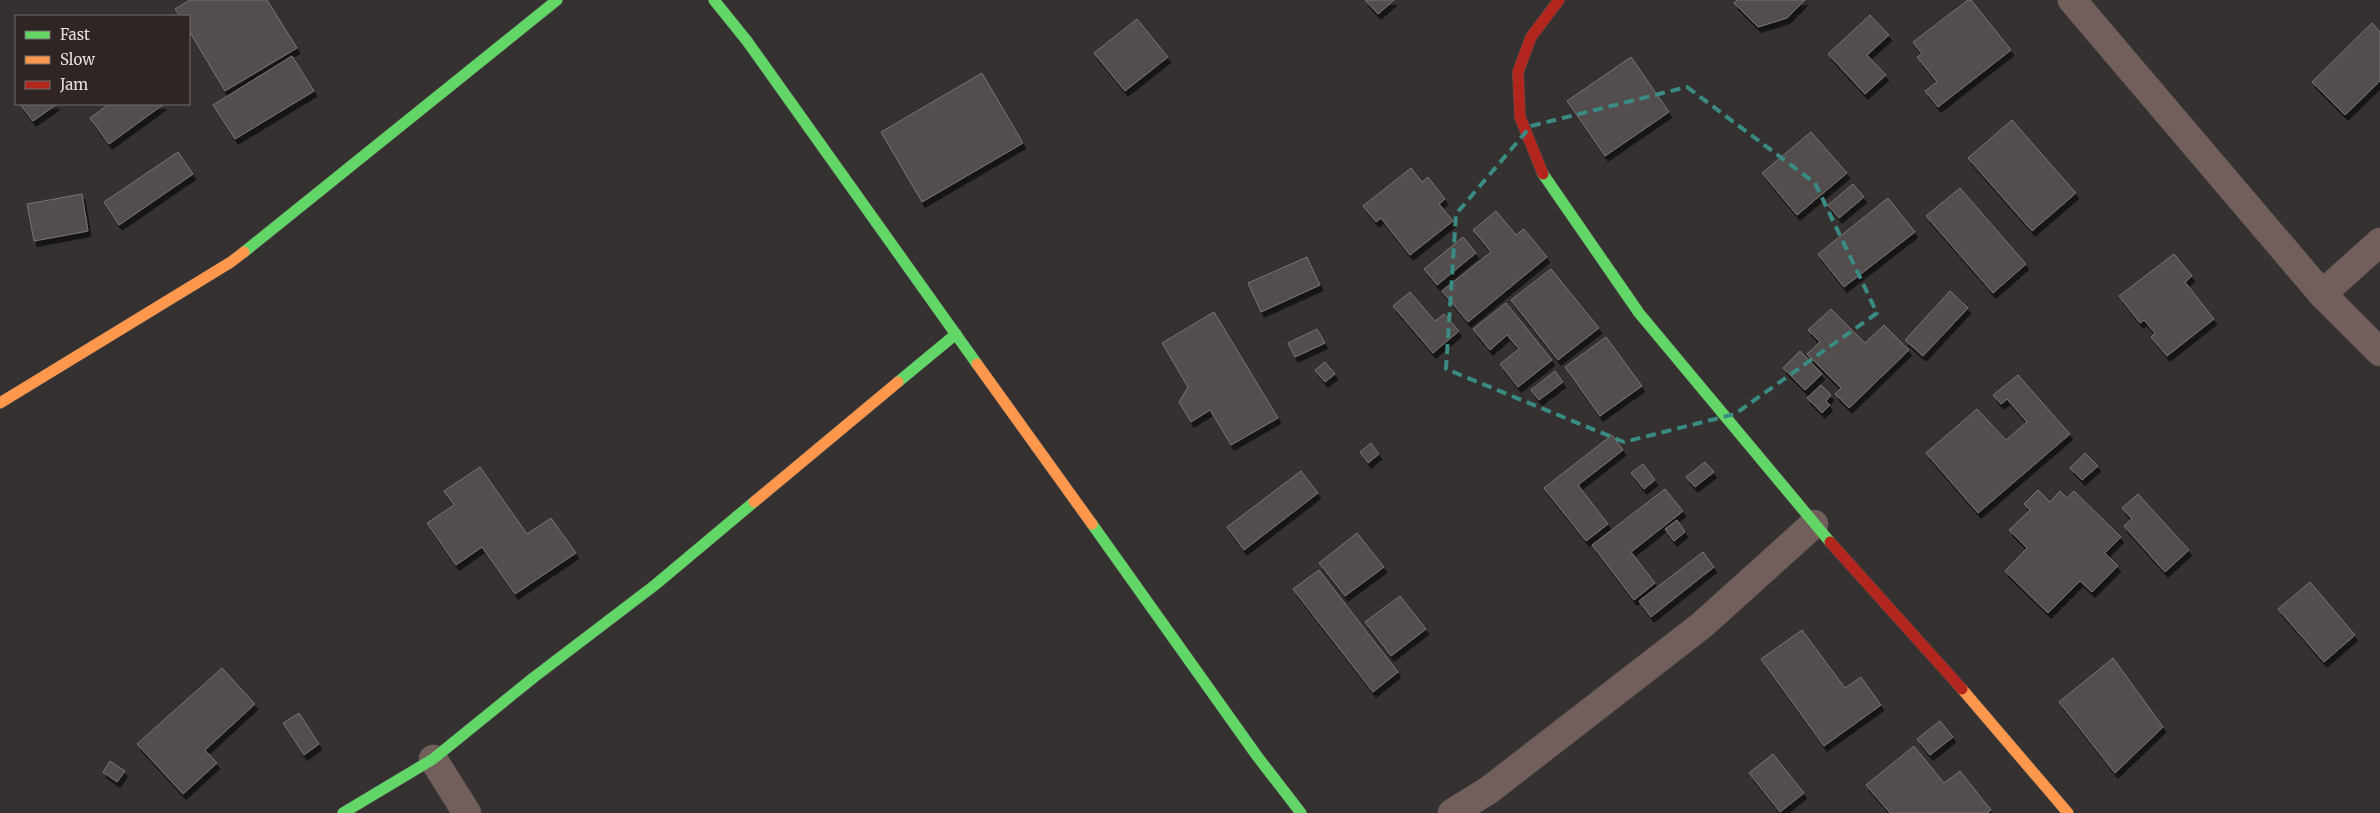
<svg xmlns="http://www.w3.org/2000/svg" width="2380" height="813" font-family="Merriweather,serif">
<defs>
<filter id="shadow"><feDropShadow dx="3" dy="5.5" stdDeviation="0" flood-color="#0009"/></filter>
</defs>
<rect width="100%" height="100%" fill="#363131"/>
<g fill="#524d4d" stroke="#797474" filter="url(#shadow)">
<polygon points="190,0 267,0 297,48 225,91 189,31 189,16 180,16 175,9"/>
<polygon points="1365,0 1394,0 1378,14"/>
<polygon points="1737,0 1805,0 1787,18 1758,27 1734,3"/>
<polygon points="1968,0 1971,0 2011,50 1938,107 1925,91 1937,82 1917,57 1922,54 1913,42"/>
<polygon points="1870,15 1889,35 1867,55 1886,75 1865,94 1828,54"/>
<polygon points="1137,19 1168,57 1125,91 1094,53"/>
<polygon points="2372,23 2380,32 2380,81 2345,115 2312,82"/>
<polygon points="292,56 314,91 235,139 213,105"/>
<polygon points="1631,57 1669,112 1605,156 1567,101"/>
<polygon points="982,73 1023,143 922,202 881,132"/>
<polygon points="20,104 57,104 33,121"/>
<polygon points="109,104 164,104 109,144 90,118"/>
<polygon points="2012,120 2076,193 2032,231 1968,158"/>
<polygon points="1811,132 1847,173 1797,215 1762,173"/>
<polygon points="178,152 193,174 119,225 104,202"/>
<polygon points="1411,168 1422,182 1428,177 1445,199 1439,204 1453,221 1410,255 1381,218 1376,222 1363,206"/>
<polygon points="1853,184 1864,197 1839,218 1828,205"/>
<polygon points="1960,188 2026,264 1993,293 1926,216"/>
<polygon points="82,194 88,231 34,241 27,204"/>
<polygon points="1888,198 1915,232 1844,287 1818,254"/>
<polygon points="1496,211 1516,235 1524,229 1547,257 1468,322 1442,291 1491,252 1473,230"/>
<polygon points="1463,237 1476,253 1437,285 1424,269"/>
<polygon points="2174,254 2192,276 2185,282 2214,319 2167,356 2151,337 2155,333 2144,320 2140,323 2119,296"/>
<polygon points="1307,257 1320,285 1261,312 1248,283"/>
<polygon points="1551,269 1599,328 1558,360 1511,300"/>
<polygon points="1950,291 1968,308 1923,356 1905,340"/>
<polygon points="1410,292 1435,321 1444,314 1459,331 1433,353 1393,306"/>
<polygon points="1506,303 1552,360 1518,387 1500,364 1519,349 1507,335 1490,350 1473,329"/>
<polygon points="1831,309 1865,343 1884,325 1909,350 1849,408 1835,394 1841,388 1807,354 1820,342 1808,330"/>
<polygon points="1214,312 1278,418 1231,445 1210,410 1191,422 1179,402 1188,387 1162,343"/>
<polygon points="1317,329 1325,343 1295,357 1288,343"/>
<polygon points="1606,337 1642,386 1600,416 1565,367"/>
<polygon points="1800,351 1822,374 1805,390 1783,368"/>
<polygon points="1325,362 1335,374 1325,382 1315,370"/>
<polygon points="1555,371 1563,382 1539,400 1531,390"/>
<polygon points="2018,375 2070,434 1978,513 1926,453 1977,409 2006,440 2027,422 2007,399 2001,404 1993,395"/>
<polygon points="1821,385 1831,395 1826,401 1830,405 1822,413 1807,398"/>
<polygon points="1612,435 1623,450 1578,485 1608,524 1586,541 1544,488"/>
<polygon points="1371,443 1379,454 1368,463 1360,452"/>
<polygon points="2085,453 2098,466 2082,480 2070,468"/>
<polygon points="1705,462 1714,472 1695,487 1686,477"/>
<polygon points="1643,464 1655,480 1644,489 1631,473"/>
<polygon points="480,467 527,534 551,518 576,553 515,594 482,547 456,565 427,523 454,505 444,491"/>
<polygon points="1301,471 1318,493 1244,550 1227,527"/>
<polygon points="1665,489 1683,511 1631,552 1655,583 1634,600 1592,545"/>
<polygon points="2038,490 2050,502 2060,491 2067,498 2074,491 2121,537 2105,553 2118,566 2092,592 2080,581 2048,613 2005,571 2027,548 2009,530 2030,510 2024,504"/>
<polygon points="2138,494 2189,550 2165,572 2124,526 2132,519 2122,508"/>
<polygon points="1677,520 1685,532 1674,541 1665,529"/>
<polygon points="1357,533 1384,567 1345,596 1319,563"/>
<polygon points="1703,552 1714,567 1651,617 1639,601"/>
<polygon points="1319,570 1398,672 1373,692 1293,589"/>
<polygon points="2310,582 2355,635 2324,662 2278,609"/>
<polygon points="1400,596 1426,629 1391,656 1365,622"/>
<polygon points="1802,630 1845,688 1861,677 1881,705 1824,746 1761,659"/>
<polygon points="2113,658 2163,727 2115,773 2059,702"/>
<polygon points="222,668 255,704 205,750 217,763 183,794 137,744"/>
<polygon points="299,713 319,744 304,755 283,723"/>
<polygon points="1940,721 1953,737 1930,755 1917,739"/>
<polygon points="1914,746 1944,783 1960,771 1991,810 1987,813 1890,813 1866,785"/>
<polygon points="1773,754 1804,793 1780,812 1749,773"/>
<polygon points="110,761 125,771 117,782 103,772"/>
</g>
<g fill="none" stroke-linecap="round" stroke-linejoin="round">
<g stroke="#514e4e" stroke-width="29">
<g id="street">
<polyline points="2072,0 2322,294 2380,352"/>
<polyline points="2322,294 2380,242"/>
<polyline points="433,759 467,813"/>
<polyline points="1452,813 1489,790 1702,625 1814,524"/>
</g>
</g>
<g stroke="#514e4e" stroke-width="12">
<g id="fast">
<polyline points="714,0 747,41 977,364"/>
<polyline points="1543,174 1639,313 1830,542"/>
<polyline points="244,252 557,0"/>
<polyline points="898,382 956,334"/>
<polyline points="1092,524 1257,756 1301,813"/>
<polyline points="343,813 433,759 533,678 655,585 754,502"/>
</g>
</g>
<g stroke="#514e4e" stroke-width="12">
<g id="slow">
<polyline points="977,364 1092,524"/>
<polyline points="0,403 231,262 244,252"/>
<polyline points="754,502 898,382"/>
<polyline points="1962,689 2068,813"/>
</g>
</g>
<g stroke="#514e4e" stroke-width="12">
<g id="jam">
<polyline points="1543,174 1520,117 1518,72 1531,37 1559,0"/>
<polyline points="1830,542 1962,689"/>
</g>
</g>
<use href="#street" stroke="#725f5c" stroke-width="28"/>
<use href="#fast" stroke="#63d668" stroke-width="11"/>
<use href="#slow" stroke="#ff974d" stroke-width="11"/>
<use href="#jam" stroke="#b3261e" stroke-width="11"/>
</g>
<path fill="none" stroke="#3a8b84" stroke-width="4" stroke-dasharray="10 6" stroke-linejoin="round" d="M1687 87 1815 183 1877 313 1735 414 1624 442 1446 369 1456 214 1531 126Z"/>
<rect x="15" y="15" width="175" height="90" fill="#2e2524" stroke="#776f6e"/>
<rect x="25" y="31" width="25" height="8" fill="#63d668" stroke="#776f6e"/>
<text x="60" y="40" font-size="15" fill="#e5dfde">Fast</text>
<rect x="25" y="56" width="25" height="8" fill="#ff974d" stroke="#776f6e"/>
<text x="60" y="65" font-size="15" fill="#e5dfde">Slow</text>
<rect x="25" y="81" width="25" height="8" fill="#b3261e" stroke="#776f6e"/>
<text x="60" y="90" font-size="15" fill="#e5dfde">Jam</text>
</svg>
